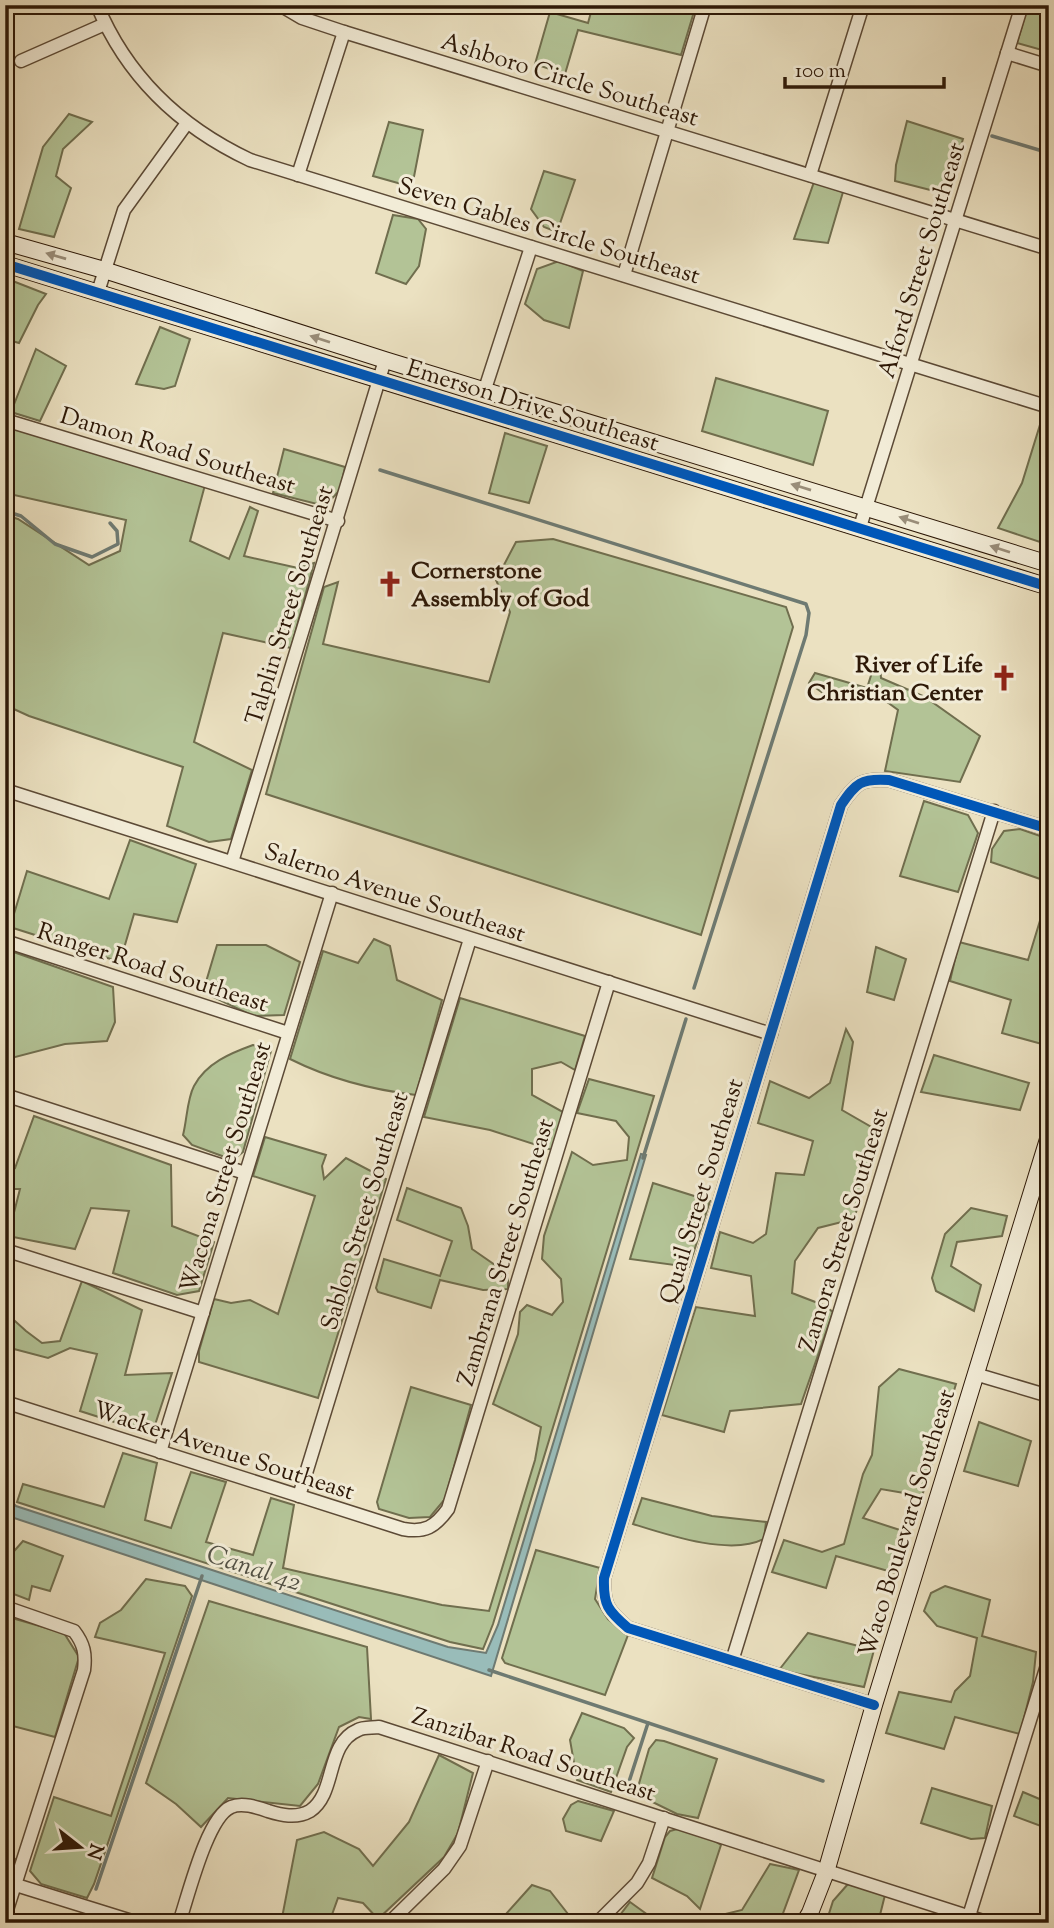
<svg xmlns="http://www.w3.org/2000/svg" width="1054" height="1928" font-family="'Sorts Mill Goudy',serif">
<rect width="100%" height="100%" fill="#ebe1c1"/>
<filter id="stains"><feTurbulence type="fractalNoise" baseFrequency=".00286" numOctaves="4"/><feColorMatrix values="0 0 0 0 .2 0 0 0 0 .09 0 0 0 0 .02 0 0 0 .5 -.17"/></filter>
<radialGradient id="worn" r=".72"><stop offset=".6" stop-color="#630" stop-opacity="0"/><stop offset="1" stop-color="#630" stop-opacity=".3"/></radialGradient>
<g fill="#b3c396" stroke="#706e4e" stroke-width="2">
<polygon points="593,5 696,5 681,55 578,30 565,74 535,64 550,12 588,23"/>
<polygon points="1028,5 1049,5 1049,52 1017,43"/>
<polygon points="69,114 92,122 63,149 56,176 71,188 54,237 19,229 43,147"/>
<polygon points="907,121 963,139 946,194 895,181 896,165"/>
<polygon points="389,122 423,130 412,187 373,176"/>
<polygon points="544,171 575,180 557,232 544,227 531,209"/>
<polygon points="814,182 843,192 828,243 794,239"/>
<polygon points="393,215 418,219 426,229 419,266 406,284 376,273"/>
<polygon points="559,261 583,271 569,328 544,320 525,304 537,269"/>
<polygon points="5,278 46,294 38,305 19,343 5,339"/>
<polygon points="160,327 190,339 175,386 164,389 136,384"/>
<polygon points="36,349 66,366 40,421 11,412"/>
<polygon points="716,378 828,411 813,465 702,431"/>
<polygon points="1043,415 1049,417 1049,535 1046,544 998,528 1022,483"/>
<polygon points="5,425 205,485 190,541 229,559 250,507 258,511 244,556 298,568 314,563 291,648 223,633 194,742 252,770 231,839 209,842 167,826 183,767 29,716 5,705 5,515 18,519 89,565 120,551 126,520 5,493"/>
<polygon points="505,433 547,446 529,503 489,493"/>
<polygon points="284,449 345,467 340,490 325,506 273,493"/>
<polygon points="553,539 786,607 793,627 701,935 266,794 324,587 338,582 323,644 489,682 510,612 496,580 516,542"/>
<polygon points="876,660 880,663 881,678 925,697 980,736 960,782 885,771 898,710 872,691 827,696 809,683 815,673 867,688"/>
<polygon points="924,801 968,815 978,833 958,892 900,876"/>
<polygon points="1020,829 1049,839 1049,882 991,862 992,849 1004,831"/>
<polygon points="130,840 196,864 177,922 134,914 120,962 10,927 27,871 109,899"/>
<polygon points="1049,891 1049,1046 1002,1033 1011,1000 950,981 959,942 1028,960"/>
<path d="M374 939 390 946 397 980 442 1000 416 1095C374 1090 328 1078 290 1059L323 951 358 963Z"/>
<polygon points="217,945 266,945 300,962 284,1015 253,1016 203,992"/>
<polygon points="876,947 906,959 894,1000 867,992"/>
<polygon points="5,949 113,987 115,1022 107,1041 65,1044 11,1058 5,1067"/>
<polygon points="460,998 585,1036 575,1070 561,1062 532,1069 532,1095 563,1112 552,1150 490,1130 424,1117"/>
<polygon points="846,1029 853,1042 842,1110 880,1132 854,1219 818,1228 795,1261 792,1293 823,1305 833,1312 801,1404 730,1411 724,1432 662,1415 696,1307 755,1316 751,1276 711,1268 720,1232 753,1243 766,1234 776,1173 804,1175 813,1141 758,1123 770,1081 809,1098 830,1083"/>
<path d="M253 1045 271 1051 243 1152 233 1160 192 1145 183 1135C187 1120 187 1099 194 1086 206 1063 231 1053 253 1045Z"/>
<polygon points="934,1055 1029,1083 1020,1110 921,1092"/>
<polygon points="589,1079 654,1096 493,1624 483,1649 450,1642 17,1502 23,1484 104,1507 123,1453 157,1463 145,1520 171,1528 191,1472 226,1482 206,1542 253,1555 271,1498 294,1505 283,1568 442,1605 489,1611 535,1460 541,1427 493,1404 518,1334 520,1312 527,1305 552,1315 563,1302 561,1279 542,1259 544,1236 572,1152 593,1165 627,1160 629,1137 616,1121 577,1113"/>
<polygon points="34,1116 171,1165 172,1226 214,1242 199,1291 177,1295 113,1273 129,1211 91,1208 75,1249 8,1236 20,1189 5,1189 5,1166 15,1168"/>
<polygon points="265,1137 326,1155 322,1166 324,1179 346,1158 386,1179 318,1398 199,1362 199,1351 214,1299 231,1303 250,1300 278,1314 315,1196 253,1176"/>
<polygon points="653,1183 710,1201 689,1267 630,1259"/>
<polygon points="407,1188 461,1208 468,1226 472,1249 508,1274 508,1289 483,1290 440,1280 431,1308 378,1292 376,1288 384,1259 440,1276 452,1241 397,1220"/>
<polygon points="971,1208 1007,1216 1002,1236 957,1242 951,1266 981,1285 974,1311 936,1291 932,1278 945,1234"/>
<polygon points="82,1281 142,1310 125,1375 172,1373 152,1434 80,1411 97,1354 70,1348 48,1358 14,1349 5,1384 5,1312 26,1331 42,1343 60,1341"/>
<polygon points="899,1369 956,1384 922,1496 881,1489 863,1518 906,1532 895,1573 836,1556 826,1588 772,1572 784,1540 822,1552 844,1544 863,1474 872,1455 879,1387"/>
<polygon points="411,1387 471,1405 445,1499 430,1517 409,1518 379,1509 377,1502"/>
<polygon points="979,1422 1031,1441 1018,1486 964,1471"/>
<path d="M642 1498 712 1516 766 1522 764 1539C730 1556 668 1535 633 1524Z"/>
<polygon points="23,1541 63,1556 50,1591 32,1586 29,1600 11,1593 7,1582 8,1558"/>
<polygon points="536,1550 600,1568 595,1599 608,1619 628,1635 605,1695 505,1663 502,1658"/>
<polygon points="146,1579 185,1586 192,1596 94,1884 87,1898 41,1884 30,1871 54,1797 111,1816 165,1653 95,1637 100,1623 121,1610"/>
<polygon points="945,1586 990,1600 982,1636 1036,1652 1033,1682 1020,1734 955,1717 944,1749 886,1733 899,1692 951,1702 955,1691 970,1676 977,1638 937,1626 924,1611 931,1593"/>
<polygon points="209,1601 367,1647 371,1719 359,1717 339,1727 318,1784 300,1806 228,1798 201,1827 176,1804 146,1783"/>
<polygon points="5,1616 64,1633 79,1657 55,1737 5,1724"/>
<polygon points="808,1633 874,1650 864,1687 779,1670"/>
<polygon points="582,1713 624,1728 634,1738 627,1747 611,1792 577,1780 570,1740"/>
<polygon points="656,1740 664,1741 717,1759 698,1818 677,1814 636,1794 649,1749"/>
<polygon points="439,1755 473,1773 458,1833 444,1857 378,1919 363,1903 338,1898 329,1923 281,1923 297,1840 324,1832 359,1849 373,1866 409,1822"/>
<polygon points="932,1788 992,1806 985,1838 971,1839 921,1823"/>
<polygon points="1023,1792 1049,1803 1049,1829 1014,1816"/>
<polygon points="578,1801 614,1811 601,1841 566,1831 563,1819 571,1805"/>
<polygon points="681,1828 713,1840 721,1845 700,1909 687,1896 652,1878 665,1837 670,1831"/>
<polygon points="5,1853 17,1860 11,1879 5,1884"/>
<polygon points="770,1864 799,1870 782,1916 777,1923 700,1923 705,1919 742,1910"/>
<polygon points="848,1884 885,1895 878,1923 826,1923 833,1901"/>
<polygon points="532,1885 550,1891 575,1923 498,1923"/>
<polygon points="630,1902 659,1923 614,1923"/>
</g>
<polygon fill="#99bcb9" stroke="#6e7a72" stroke-width="2" points="641,1154 646,1155 491,1676 5,1515 5,1497 13,1499 13,1503 16,1506 448,1647 486,1653 498,1625"/>
<g fill="none" stroke-linecap="round" stroke-linejoin="round">
<g stroke="#6e7a72" stroke-width="3.5">
<polyline points="992,136 1049,153"/>
<polyline points="380,470 806,604 809,613 806,635 694,988"/>
<polyline points="5,511 21,516 55,544 92,557 118,544 117,531 110,523"/>
<polyline points="643,1158 686,1019"/>
<polyline points="489,1670 823,1781"/>
<polyline points="626,1791 648,1723"/>
<polyline points="96,1889 202,1576"/>
<polyline points="93,1923 94,1919"/>
</g>
<g stroke="#5c4a36" stroke-width="15">
<g id="street">
<path d="M97 5C127 77 180 127 250 160L1049 407"/>
<polyline points="280,5 302,18 344,32 1049,249"/>
<polyline points="1007,53 1049,66"/>
<polyline points="21,61 105,24"/>
<polyline points="298,175 344,32"/>
<polyline points="810,175 863,5"/>
<polyline points="624,275 705,5"/>
<polyline points="98,292 124,210 187,123"/>
<polyline points="485,389 531,247"/>
<polyline points="5,420 338,521"/>
<polyline points="860,527 1022,5"/>
<polyline points="5,790 771,1034"/>
<polyline points="232,862 385,360"/>
<polyline points="5,941 288,1033"/>
<polyline points="5,1095 245,1173"/>
<polyline points="5,1250 203,1313"/>
<polyline points="975,1374 1049,1396"/>
<path d="M5 1402 403 1529C425 1533 435 1527 448 1509L609 982"/>
<polyline points="160,1452 332,893"/>
<polyline points="299,1496 470,939"/>
<path d="M5 1607 74 1631C84 1644 86 1654 84 1670L5 1916"/>
<polyline points="732,1661 994,811"/>
<path d="M874 1705 628 1628C608 1611 603 1605 604 1578L841 805C856 783 861 778 889 780L1049 829"/>
<polyline points="16,1885 138,1923"/>
<polyline points="969,1916 1049,1659"/>
<path d="M179 1923C188 1897 207 1817 231 1807 242 1802 257 1807 268 1811 281 1815 296 1819 310 1811 337 1793 325 1744 358 1730 363 1727 372 1728 379 1727L989 1923"/>
<polyline points="389,1923 444,1869 460,1846 488,1761"/>
<polyline points="597,1923 637,1883 649,1863 664,1818"/>
</g>
</g>
<g stroke="#2d1807" stroke-width="18">
<g id="secondary">
<polyline points="5,242 104,270 385,360 1049,564"/>
<polyline points="5,264 1049,587"/>
<polyline points="804,1923 810,1913 826,1872 874,1705 1049,1136"/>
</g>
</g>
<use href="#street" stroke="#f2ecd7" stroke-width="12"/>
<use href="#secondary" stroke="#f2ecd7" stroke-width="16"/>
<g stroke="#f2ecd7" stroke-width="15">
<g id="cycleway">
<polyline points="5,264 1049,587"/>
<path d="M874 1705 628 1628C608 1611 603 1605 604 1578L841 805C856 783 861 778 889 780L1049 829"/>
</g>
</g>
<use href="#cycleway" stroke="#0057b8" stroke-width="10"/>
</g>
<defs><path id="oneway-solid" d="M-6-.8H1V-3.2L6.5 0L1 3.2V.8H-6Z" transform="scale(1.75)"/></defs>
<g fill="#998d79">
<use href="#oneway-solid" transform="translate(56 256) rotate(-164)"/>
<use href="#oneway-solid" transform="translate(320 339) rotate(-162)"/>
<use href="#oneway-solid" transform="translate(801 487) rotate(-163)"/>
<use href="#oneway-solid" transform="translate(909 520) rotate(-162)"/>
<use href="#oneway-solid" transform="translate(1000 549) rotate(-162)"/>
</g>
<defs>
<g id="church-bare" transform="scale(2.1)"><path d="M-1.2-6h2.4v3.5h3.3v2.4h-3.3V6h-2.4V-.1h-3.3v-2.4h3.3Z" fill="#8f2418" stroke="#f2ecd7" stroke-width="2.5" paint-order="stroke"/></g>
</defs>
<g fill-rule="evenodd">
<use href="#church-bare" x="390" y="584"/>
<use href="#church-bare" x="1004" y="678"/>
</g>
<g text-anchor="middle" stroke-width="6" stroke-linejoin="round" paint-order="stroke">
<g font-size="24" fill="#2d1807" stroke="#f2ecd7">
<text transform="translate(570 79) rotate(17)" y="8">Ashboro Circle Southeast</text>
<text transform="translate(549 230) rotate(17)" y="8">Seven Gables Circle Southeast</text>
<text transform="translate(921 260) rotate(-73)" y="8">Alford Street Southeast</text>
<text transform="translate(533 405) rotate(17)" y="8">Emerson Drive Southeast</text>
<text transform="translate(178 450) rotate(17)" y="8">Damon Road Southeast</text>
<text transform="translate(289 605) rotate(-73)" y="8">Talplin Street Southeast</text>
<text transform="translate(395 892) rotate(18)" y="8">Salerno Avenue Southeast</text>
<text transform="translate(153 967) rotate(18)" y="8">Ranger Road Southeast</text>
<text transform="translate(225 1167) rotate(-73)" y="8">Wacona Street Southeast</text>
<text transform="translate(701 1191) rotate(-73)" y="8">Quail Street Southeast</text>
<text transform="translate(364 1211) rotate(-73)" y="8">Sablon Street Southeast</text>
<text transform="translate(843 1230) rotate(-73)" y="8">Zamora Street Southeast</text>
<text transform="translate(505 1252) rotate(-73)" y="8">Zambrana Street Southeast</text>
<text transform="translate(224 1450) rotate(18)" y="8">Wacker Avenue Southeast</text>
<text transform="translate(906 1523) rotate(-73)" y="8">Waco Boulevard Southeast</text>
<text transform="translate(534 1754) rotate(18)" y="8">Zanzibar Road Southeast</text>
</g>
<g font-size="24" font-weight="bold" fill="#2d1807" stroke="#f2ecd7" text-anchor="start">
<text x="411" y="578">Cornerstone<tspan x="411" dy="28">Assembly of God</tspan></text>
<text x="983" y="672" text-anchor="end">River of Life<tspan x="983" dy="28">Christian Center</tspan></text>
</g>
<g font-size="26" font-style="italic" fill="#535145" stroke="#f2ecd7">
<text transform="translate(254 1567) rotate(18)" y="9">Canal 42</text>
</g>
</g>
<rect width="1054" height="1928" fill="none" stroke="#ebe1c1" stroke-width="28"/>
<rect x="7" y="7" width="1040" height="1914" fill="none" stroke="#2d1807" stroke-width="3.5"/>
<rect x="14" y="14" width="1026" height="1900" fill="none" stroke="#2d1807" stroke-width="2"/>
<g transform="translate(80 1847) rotate(107)" stroke="#f2ecd7" stroke-width="5" paint-order="stroke">
<path d="M0-5L12 26L0 18L-12 26Z" fill="#2d1807"/>
<text y="-10" font-size="19" font-weight="bold" text-anchor="middle" fill="#2d1807">N</text>
</g>
<path d="M785 77v10h159v-10" fill="none" stroke="#2d1807" stroke-width="3.5"/>
<text x="795" y="77" font-size="21" fill="#2d1807" stroke="#f2ecd7" stroke-width="5" paint-order="stroke">100 m</text>
<rect width="100%" height="100%" filter="url(#stains)"/>
<rect width="100%" height="100%" fill="url(#worn)"/>
</svg>
